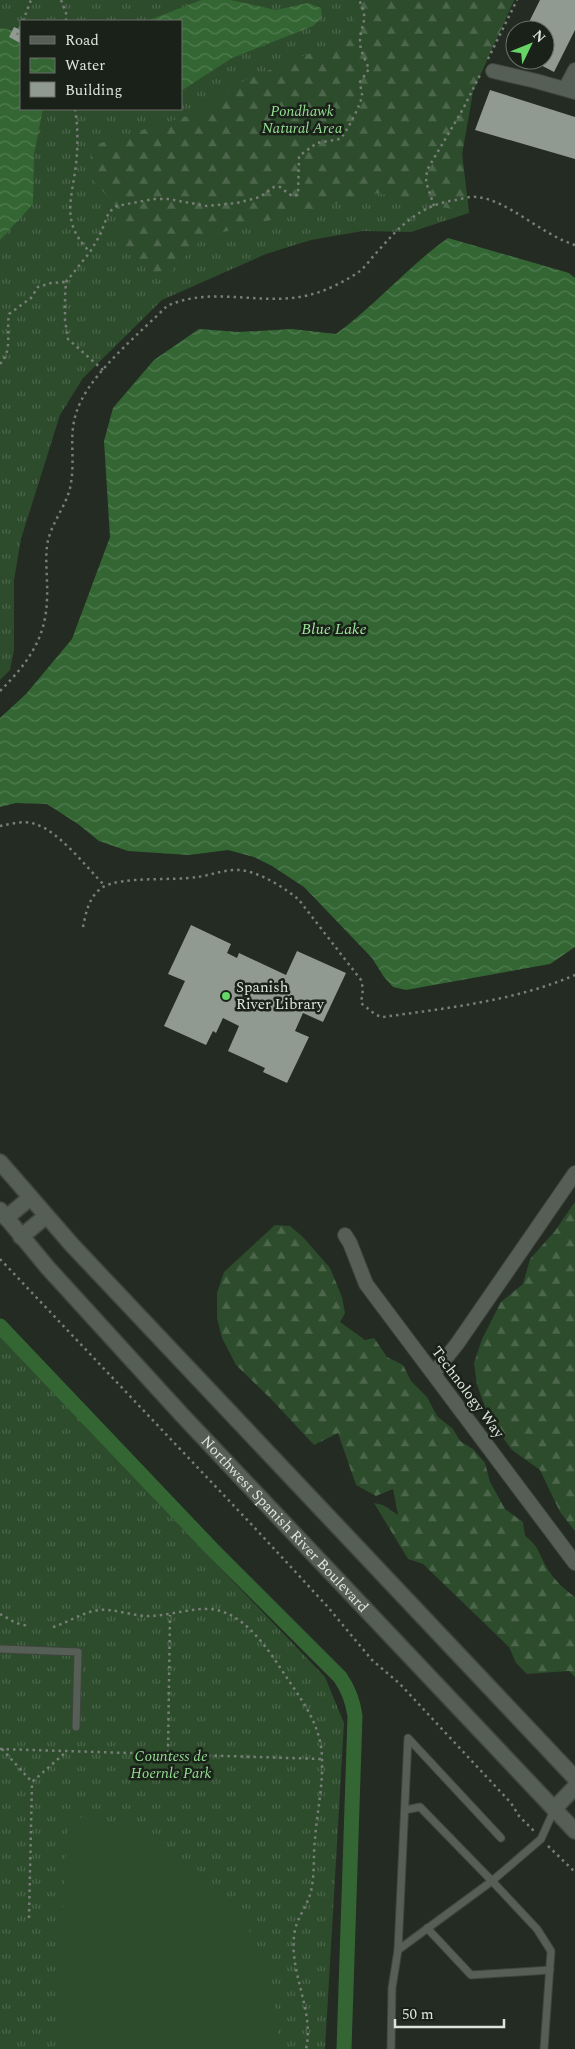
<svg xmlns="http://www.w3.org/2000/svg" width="575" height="2049" font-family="Spectral,serif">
<defs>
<pattern id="grass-tufts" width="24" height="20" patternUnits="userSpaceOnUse" patternTransform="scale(1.25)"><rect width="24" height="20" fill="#2d4c2c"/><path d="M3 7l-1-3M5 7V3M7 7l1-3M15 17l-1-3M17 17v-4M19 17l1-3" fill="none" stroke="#4b664a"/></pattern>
<pattern id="forest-firs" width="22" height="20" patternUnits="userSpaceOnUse" patternTransform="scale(1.25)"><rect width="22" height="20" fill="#2d4c2c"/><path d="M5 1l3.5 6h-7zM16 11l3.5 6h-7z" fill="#4b664a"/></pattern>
<pattern id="water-waves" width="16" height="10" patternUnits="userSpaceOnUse" patternTransform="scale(1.25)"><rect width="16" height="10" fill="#346634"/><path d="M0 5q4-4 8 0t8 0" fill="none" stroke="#517c51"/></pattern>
</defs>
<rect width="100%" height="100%" fill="#232b23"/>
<g fill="url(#grass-tufts)" fill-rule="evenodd">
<path d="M0 0H514L473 91 462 154 469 213 411 232 363 231 311 240 266 254 162 300 83 378 60 415 21 539 14 580V650L10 670 0 680ZM21 21H181V109H21Z"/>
<polygon points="0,1318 156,1501 325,1677 344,1723 325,2049 0,2049"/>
</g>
<g fill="url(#forest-firs)">
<polygon points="350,0 514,0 473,91 462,154 469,213 378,193 204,237 162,281 124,249 117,208 90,176 91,146 203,111 245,80 355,35"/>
<polygon points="574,1203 575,1203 575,1531 560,1512 540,1470 512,1450 490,1420 477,1385 474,1363 482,1339 501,1302 523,1284 530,1259 555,1231"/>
<path d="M275 1225 290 1226 303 1237 330 1268 342 1297 345 1313 340 1322 365 1340 374 1338 387 1357 403 1365 411 1381 427 1397 437 1416 453 1429 460 1441 473 1449 485 1463 490 1482 505 1509 523 1522 525 1536C539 1546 539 1554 547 1568 554 1580 564 1589 575 1597V1677L569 1671 527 1674 516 1663 509 1647 423 1564 408 1559 374 1503 383 1505 398 1515 393 1489 376 1496 356 1485 338 1433 314 1445 271 1399 236 1365 222 1338 217 1318V1293L224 1272Z"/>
</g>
<g fill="#2d4c2c">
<path d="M69 1816C82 1818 97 1819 110 1823 185 1846 247 1901 269 1978 276 2000 277 2023 278 2046L241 2049H71L57 2035 60 1943Z"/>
<polygon points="0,1892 2,1942 0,2030"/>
</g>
<g fill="url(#water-waves)">
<polygon points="201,0 231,0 276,10 308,3 321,8 322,17 313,26 232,58 181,91 181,21 147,21"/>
<polygon points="0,28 15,31 21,36 21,109 43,109 34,154 33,204 0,240"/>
<path d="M448 238 569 273 575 278V947L550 964 406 990 393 987 384 977 372 958 304 887 272 866 254 857 228 850 189 855 128 851 99 841 78 824 47 804 16 803 0 807V718L26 694 72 639 110 537 104 441 113 408 154 360 199 329 239 332 292 329 336 334C376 305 407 267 448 238Z"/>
</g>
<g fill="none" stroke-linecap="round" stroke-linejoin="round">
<path stroke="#346634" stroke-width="15" d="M0 1326 212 1549 340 1677C349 1690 353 1701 355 1716L344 2049"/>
</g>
<g fill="#909a90">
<polygon points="540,0 575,0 575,30 554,72 531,60 545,60 545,30 525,30"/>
<polygon points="14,27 21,30 20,43 9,37"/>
<polygon points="490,90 575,117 575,159 475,130"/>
<polygon points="191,925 231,944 227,953 237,958 239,953 286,975 297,951 346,973 323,1022 303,1013 295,1031 309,1037 287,1083 263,1072 265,1068 228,1051 239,1026 223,1018 216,1033 213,1031 206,1045 164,1026 185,981 168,974"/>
</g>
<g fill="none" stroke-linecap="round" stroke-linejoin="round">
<g stroke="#3f453e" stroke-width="9">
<g id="lane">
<polyline points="0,1649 78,1652 76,1727"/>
<polyline points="405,1810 420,1807 492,1881 398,1950 408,1738 501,1838"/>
<polyline points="427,1928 471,1975 550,1970"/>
<polyline points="391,2049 392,1988 398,1950"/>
<polyline points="544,2049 551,1951 537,1929 492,1881 541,1839 554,1810"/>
</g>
</g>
<g stroke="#3f453e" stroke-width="16">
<g id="street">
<polyline points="493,71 536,81 575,92"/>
<polyline points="565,89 575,70"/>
<polyline points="345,1235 350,1243 366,1284 575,1563"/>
<polyline points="434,1373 457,1344 575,1173"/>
</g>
</g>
<g stroke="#3f453e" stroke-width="18">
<g id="secondary">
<polyline points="0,1162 72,1245 575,1778"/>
<path id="s1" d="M0 1210 48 1268 182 1415 575 1831"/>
<polyline points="6,1218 30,1198"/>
<polyline points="21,1237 46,1216"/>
<polyline points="554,1809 575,1787"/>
</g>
</g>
<g stroke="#777e77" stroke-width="2.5" stroke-dasharray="2.5 4" stroke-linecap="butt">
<polyline points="61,0 66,13 66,21"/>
<polyline points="23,21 31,0"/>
<polyline points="17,35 21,25"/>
<polyline points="488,59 517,0"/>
<path d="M75 109C78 126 78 146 76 164 72 200 60 222 90 252"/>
<polyline points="434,206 426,182 427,170 463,109 480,75"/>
<path d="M0 364C13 350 6 332 9 314L31 298 38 287 51 283 66 282"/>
<path d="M103 370 68 339 65 320V296L66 282 90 252 100 235 109 212 117 206 153 199H168L207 206 237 203 260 197 274 187H280L292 196 298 195 299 156 317 143 340 139C346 133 362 103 362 95 362 91 360 86 360 82L369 69C366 61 360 51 360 42 360 24 370 21 359 0"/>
<path d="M0 691C27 664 46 639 47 599 48 582 45 563 47 546 50 523 68 505 71 483 76 453 66 431 81 401 97 368 141 332 167 306 213 285 261 307 309 295 326 291 346 281 360 271 367 265 372 257 378 251 401 225 419 206 455 200 462 199 470 196 477 197 508 200 542 235 575 245"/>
<path d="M0 826C11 824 24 820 35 824 59 831 87 868 105 886"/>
<path d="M83 927C86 912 89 896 103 887 121 876 174 881 197 877 214 875 229 867 246 871 264 875 285 888 299 900L361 980 363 989 361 1003 376 1015 383 1017C448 1008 514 1001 575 975"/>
<polyline points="0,1259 253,1526 327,1606 372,1660 400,1684 511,1803 519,1816 534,1831"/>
<polyline points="0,1614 16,1623 28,1626"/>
<path d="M53 1627C69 1622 83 1612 99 1610 113 1608 135 1617 151 1616 171 1615 191 1608 211 1609 247 1613 271 1654 289 1681 306 1706 322 1729 322 1760 323 1787 317 1812 315 1839 313 1856 315 1874 311 1891 308 1905 298 1916 295 1930 287 1971 315 2009 306 2049"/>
<polyline points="0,1749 322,1759"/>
<polyline points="2,1749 32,1782 66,1752"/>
<polyline points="168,1753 170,1615"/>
<polyline points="548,1846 575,1872"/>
<polyline points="29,1918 32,1782"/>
</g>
<use href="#lane" stroke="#565f56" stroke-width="7"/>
<use href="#street" stroke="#565f56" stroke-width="14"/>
<use href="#secondary" stroke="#565f56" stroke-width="15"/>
</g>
<circle fill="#66d467" stroke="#1a2119" stroke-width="2" cx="226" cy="996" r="5"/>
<g text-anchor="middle" stroke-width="5" stroke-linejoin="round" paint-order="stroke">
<g font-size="15" font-style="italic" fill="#94dd92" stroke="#1a2119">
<text x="302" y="116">Pondhawk<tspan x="302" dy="17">Natural Area</tspan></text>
<text x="171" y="1761">Countess de<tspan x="171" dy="17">Hoernle Park</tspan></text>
</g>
<g font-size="15" fill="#dfe4de" stroke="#1a2119" text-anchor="start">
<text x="236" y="992">Spanish<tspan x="236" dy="17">River Library</tspan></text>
</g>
<g font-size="15" fill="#dfe4de" stroke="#1a2119">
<text transform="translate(468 1392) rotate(53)" y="5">Technology Way</text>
<text dy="5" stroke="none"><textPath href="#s1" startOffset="424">Northwest Spanish River Boulevard</textPath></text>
</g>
<g font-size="16" font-style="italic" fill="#9ee79c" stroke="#1a2119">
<text x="334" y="634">Blue Lake</text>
</g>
</g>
<rect x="20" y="20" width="162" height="90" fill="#1a2119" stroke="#696f68"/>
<rect x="30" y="36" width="25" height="8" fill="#565f56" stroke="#696f68"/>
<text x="65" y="45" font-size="15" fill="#dfe4de">Road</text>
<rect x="30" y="58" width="25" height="15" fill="url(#water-waves)" stroke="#696f68"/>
<text x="65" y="70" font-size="15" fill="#dfe4de">Water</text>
<rect x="30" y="82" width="25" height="15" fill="#909a90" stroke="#696f68"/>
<text x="65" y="95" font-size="15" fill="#dfe4de">Building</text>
<g transform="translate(530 45) rotate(47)"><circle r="24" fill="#1a2119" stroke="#696f68"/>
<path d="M0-4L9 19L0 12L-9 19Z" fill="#66d467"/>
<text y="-8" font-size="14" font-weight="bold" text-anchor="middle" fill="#dfe4de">N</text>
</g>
<path d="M395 2019v8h109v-8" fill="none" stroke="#dfe4de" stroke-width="2.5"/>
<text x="402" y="2019" font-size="15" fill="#dfe4de" stroke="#1a2119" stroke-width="4" paint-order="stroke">50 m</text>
</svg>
